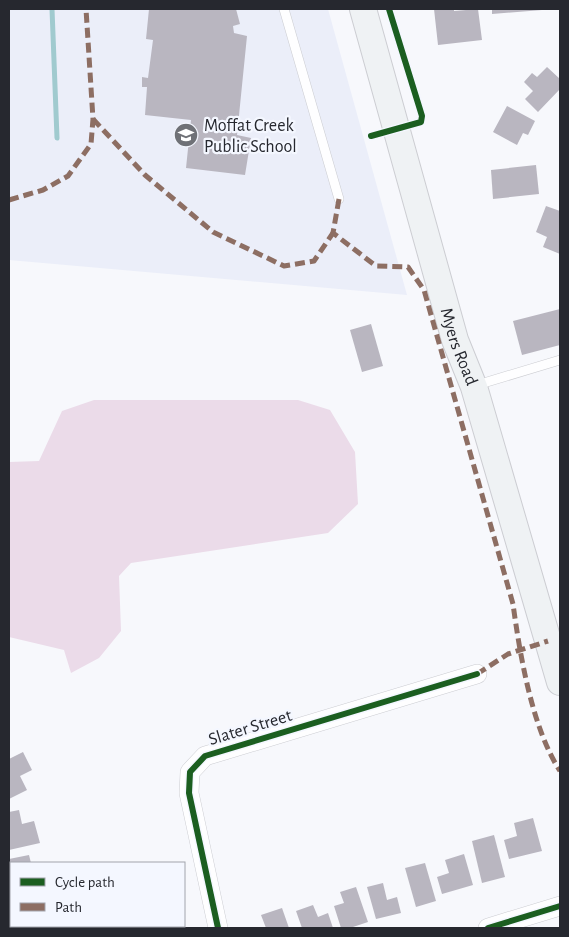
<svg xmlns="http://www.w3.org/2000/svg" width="569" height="937" font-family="'Alegreya Sans',sans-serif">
<rect width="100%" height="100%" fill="#f7f8fc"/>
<polygon fill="#ebeef9" points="9,9 328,9 407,295 9,260"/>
<polygon fill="#ebdbe9" points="94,400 298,400 330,410 355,452 358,504 328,533 131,563 119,576 121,631 99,658 71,673 64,650 9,637 9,462 39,461 62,411"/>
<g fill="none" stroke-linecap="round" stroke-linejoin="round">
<polyline stroke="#a0cacf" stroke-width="5" points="52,9 57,138"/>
</g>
<g fill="#b9b6c0">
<polygon points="149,9 236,9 240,24 233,26 234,33 247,36 237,135 251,138 245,175 186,168 191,120 145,115 147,87 142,87 142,77 148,78 153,40 146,39"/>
<polygon points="434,9 454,9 454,11 478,9 482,40 438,45"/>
<polygon points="492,9 542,9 542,10 492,14"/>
<polygon points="547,67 560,79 560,89 538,112 525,99 533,91 524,82 532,73 537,77"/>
<polygon points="507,106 535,121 528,135 523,133 517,145 493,132"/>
<polygon points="536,165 539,194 493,199 491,170"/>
<polygon points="546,206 560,211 560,254 543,247 547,237 536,232"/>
<polygon points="560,309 560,345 522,355 513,321"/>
<polygon points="371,324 383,366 362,372 350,330"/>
<polygon points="23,752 32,770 20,776 27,790 9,799 9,759"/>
<polygon points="19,810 22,824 34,821 40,843 9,850 9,812"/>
<polygon points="533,818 542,851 509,859 504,840 517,836 514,823"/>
<polygon points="494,835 505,877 482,883 472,841"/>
<polygon points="464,854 473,885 442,894 437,877 449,873 445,860"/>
<polygon points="29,855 31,863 11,863 10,889 9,859"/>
<polygon points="425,863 436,901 416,907 405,868"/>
<polygon points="383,883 387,900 397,897 401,913 376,919 367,887"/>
<polygon points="356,887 368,922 350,928 341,928 334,906 344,903 340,892"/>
<polygon points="313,905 318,917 328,913 333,928 302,928 296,911"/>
<polygon points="282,908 289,928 266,928 261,915"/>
<polygon points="18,926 65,926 19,928"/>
</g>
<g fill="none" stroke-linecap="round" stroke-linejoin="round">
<g stroke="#cccdd2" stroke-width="10">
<g id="lane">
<polyline points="284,9 339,199"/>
<polyline points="477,385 560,360"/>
</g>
</g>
<g stroke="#cccdd2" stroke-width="20">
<g id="street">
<polyline points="218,928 189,793 190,772 205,756 477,674"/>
<polyline points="488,928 560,906"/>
</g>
</g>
<g stroke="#cccdd2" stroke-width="28">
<g id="secondary">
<path id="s1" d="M363 9 455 340 474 387 560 682"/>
</g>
</g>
<use href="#lane" stroke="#fefeff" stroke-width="9"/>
<use href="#street" stroke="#fefeff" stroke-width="19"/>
<use href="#secondary" stroke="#eff2f4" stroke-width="26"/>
<g stroke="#8d6e63" stroke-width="5" stroke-dasharray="10 5" stroke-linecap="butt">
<polyline points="93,119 145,175 213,232 284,266 314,261 333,233"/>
<path d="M339 199 333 233 376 266 408 267 424 290 513 604C520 655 532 728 560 771"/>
<polyline points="9,200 43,190 68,176 91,144 93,119 86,9"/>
<polyline points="477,674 508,654 548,641"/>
</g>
<g stroke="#f4f7ff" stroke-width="9">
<g id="cycleway">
<polyline points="371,136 421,122 422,116 389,9"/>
<polyline points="218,928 189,793 190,772 205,756 477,674"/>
<polyline points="488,928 560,906"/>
</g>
</g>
<use href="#cycleway" stroke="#1b5e20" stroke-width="6"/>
</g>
<defs>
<g id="school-disc" transform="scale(1.25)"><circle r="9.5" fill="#6f7177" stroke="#f4f7ff"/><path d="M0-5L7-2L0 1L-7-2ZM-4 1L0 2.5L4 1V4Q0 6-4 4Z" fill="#fff"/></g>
</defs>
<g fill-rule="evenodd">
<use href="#school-disc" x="186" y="135"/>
</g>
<g text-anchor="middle" stroke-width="4.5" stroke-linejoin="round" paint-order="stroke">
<g font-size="18" fill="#26282f" stroke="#f4f7ff" text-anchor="start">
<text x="204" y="131">Moffat Creek<tspan x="204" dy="21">Public School</tspan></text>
</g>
<g font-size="18" fill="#26282f" stroke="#f4f7ff">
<text dy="6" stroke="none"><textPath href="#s1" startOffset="351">Myers Road</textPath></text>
<text transform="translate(250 727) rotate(-17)" y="6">Slater Street</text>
</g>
</g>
<rect width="569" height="937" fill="none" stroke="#26282f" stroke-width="20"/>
<rect x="10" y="862" width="175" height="65" fill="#f4f7ff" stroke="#a2a4ac"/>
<rect x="20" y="878" width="25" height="8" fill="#1b5e20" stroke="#a2a4ac"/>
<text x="55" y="887" font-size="15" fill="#26282f">Cycle path</text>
<rect x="20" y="903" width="25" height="8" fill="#8d6e63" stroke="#a2a4ac"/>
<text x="55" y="912" font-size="15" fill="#26282f">Path</text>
</svg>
